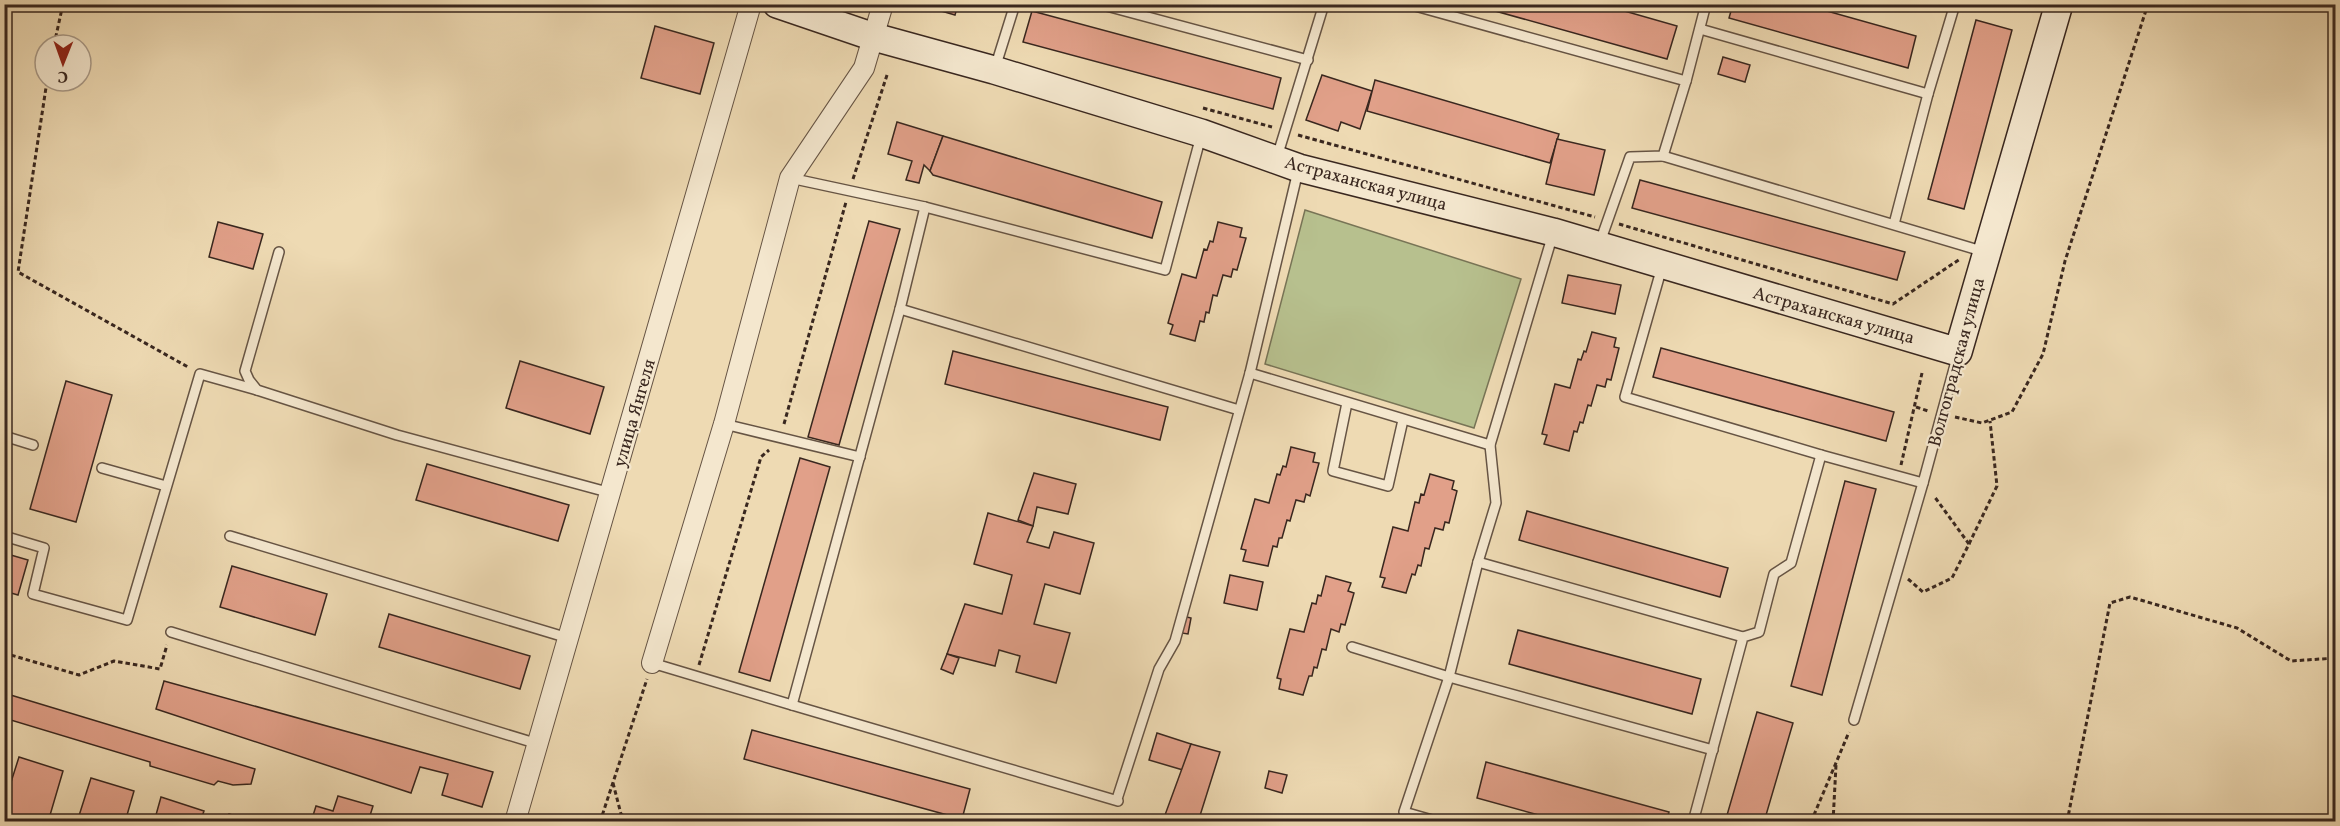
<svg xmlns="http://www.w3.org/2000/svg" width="2340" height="826" font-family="Vollkorn,serif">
<rect width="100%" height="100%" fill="#eedab3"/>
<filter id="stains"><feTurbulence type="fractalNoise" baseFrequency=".00333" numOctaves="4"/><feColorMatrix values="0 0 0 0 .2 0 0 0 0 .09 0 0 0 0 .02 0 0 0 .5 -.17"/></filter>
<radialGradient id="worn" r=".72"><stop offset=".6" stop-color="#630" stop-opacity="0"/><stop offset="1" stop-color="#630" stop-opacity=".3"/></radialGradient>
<polygon fill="#b7c08e" stroke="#787456" stroke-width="1.5" points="1305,210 1521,279 1474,428 1265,364"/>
<g fill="#e1a089" stroke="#39271f" stroke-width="1.5">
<polygon points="932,4 958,4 955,15 931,8"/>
<polygon points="1470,4 1600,4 1677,26 1667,59"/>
<polygon points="1733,4 1802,4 1916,36 1908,68 1729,18"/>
<polygon points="1032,11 1281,78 1273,109 1023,42"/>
<polygon points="1976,20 2012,30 1964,209 1928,199"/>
<polygon points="655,26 714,43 700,94 641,78"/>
<polygon points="1723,57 1750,65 1745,82 1718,74"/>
<polygon points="1322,75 1372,91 1360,129 1341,122 1338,131 1306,120"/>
<polygon points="1375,80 1559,134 1550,163 1367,111"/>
<polygon points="897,122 943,136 930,171 924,165 919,183 906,180 912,161 888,154"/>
<polygon points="943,136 1162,202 1152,238 933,175 930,171"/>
<polygon points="1557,139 1605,150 1594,195 1546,184"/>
<polygon points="1640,180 1905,252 1897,280 1632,208"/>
<polygon points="869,221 900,229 839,445 808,437"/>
<polygon points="218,222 263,234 253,269 209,257"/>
<polygon points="1218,222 1242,228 1240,237 1246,238 1237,270 1233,269 1231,277 1223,275 1217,296 1213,295 1209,313 1206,312 1204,322 1200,321 1195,341 1170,334 1173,325 1168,323 1182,274 1196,278 1204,249 1207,250 1210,241 1213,242"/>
<polygon points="1568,275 1621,285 1615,314 1562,303"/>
<polygon points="1592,332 1616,338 1614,347 1619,348 1611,380 1607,379 1605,387 1597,385 1591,406 1588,405 1583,423 1580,422 1577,432 1574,431 1569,451 1544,444 1547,435 1542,434 1555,384 1570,388 1578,359 1581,360 1584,351 1586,352"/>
<polygon points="1661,348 1894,412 1886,441 1653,377"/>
<polygon points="953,351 1168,407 1160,440 945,384"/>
<polygon points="520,361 604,387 590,434 506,408"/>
<polygon points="66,381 112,395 76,522 30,509"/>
<polygon points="1291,447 1315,453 1313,462 1319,463 1310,496 1306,494 1304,502 1296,500 1290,521 1287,520 1282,538 1279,538 1277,547 1273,546 1268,566 1243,561 1246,550 1241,549 1255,499 1269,503 1277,474 1280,475 1283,466 1286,467"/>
<polygon points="800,458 830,467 770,681 739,672"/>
<polygon points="427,464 569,505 558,541 416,500"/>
<polygon points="1034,473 1076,484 1068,514 1037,507 1033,526 1018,520"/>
<polygon points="1430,474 1454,481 1452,489 1457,491 1449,523 1445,522 1443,530 1435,528 1429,549 1425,548 1421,566 1418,565 1415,575 1412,574 1406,593 1382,587 1385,578 1380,577 1393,527 1408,531 1415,502 1419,503 1421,494 1424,495"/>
<polygon points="1845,481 1876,489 1822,695 1791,686"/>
<polygon points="1527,511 1728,568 1720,597 1519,540"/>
<polygon points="988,513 1033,526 1027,542 1049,548 1054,532 1094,543 1080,594 1045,584 1034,624 1070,633 1056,683 1016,672 1020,656 999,650 995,666 947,654 965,604 1002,614 1012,575 974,564"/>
<polygon points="4,553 28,560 18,595 4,591"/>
<polygon points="232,566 327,594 315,635 220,607"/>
<polygon points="1230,575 1263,582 1257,610 1224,603"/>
<polygon points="1326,576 1351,583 1348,591 1354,593 1345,625 1341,624 1339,632 1331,629 1326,650 1322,649 1317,668 1314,667 1312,676 1309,676 1303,695 1279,689 1281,679 1277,678 1290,629 1304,632 1312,603 1316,604 1318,595 1321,596"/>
<polygon points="389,614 530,656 520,689 379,647"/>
<polygon points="1179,615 1191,618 1188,634 1175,632"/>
<polygon points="1518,630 1701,679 1692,714 1509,664"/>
<polygon points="947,654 959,658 953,674 941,669"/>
<polygon points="164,681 493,772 482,807 442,795 448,774 420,767 411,793 156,709"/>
<polygon points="4,693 255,769 251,784 233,785 218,781 214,785 150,766 150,762 4,718"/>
<polygon points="1757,712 1793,723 1764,822 1725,822"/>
<polygon points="752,730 970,789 962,819 744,759"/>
<polygon points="1157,733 1191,744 1183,770 1149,760"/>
<polygon points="1191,744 1220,752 1198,822 1184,822 1165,815"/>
<polygon points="19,757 63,771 48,822 4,822 4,804"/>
<polygon points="1486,762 1669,812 1666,822 1564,822 1477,798"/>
<polygon points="1269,771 1287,775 1282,793 1265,788"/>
<polygon points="91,778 134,791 125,822 77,822"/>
<polygon points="338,796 373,806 368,822 311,822 316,806 333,811"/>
<polygon points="161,797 204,811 200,822 154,822"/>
<polygon points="229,814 257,822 226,822"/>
<polygon points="405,815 428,822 404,822"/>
</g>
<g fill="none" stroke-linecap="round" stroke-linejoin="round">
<g stroke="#665444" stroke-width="12">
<g id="lane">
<polyline points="1099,4 1308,60"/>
<polyline points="1408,4 1686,81 1663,156 1630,157 1599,245"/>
<polyline points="1700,29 1928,94"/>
<polyline points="995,68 1015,4"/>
<polyline points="1686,81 1706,4"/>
<polyline points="1663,156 1985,252"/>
<polyline points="1277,157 1324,4"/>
<polyline points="790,178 925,207 1165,270 1201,136"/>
<polyline points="1894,224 1928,94 1955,4"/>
<polyline points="279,252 245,371 249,380 257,390 397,435 611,493"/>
<polyline points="1662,267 1625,397 1821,455"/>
<polyline points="900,309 1239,410"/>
<polyline points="1250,373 1490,445"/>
<polyline points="1347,403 1333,471 1388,486 1403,420"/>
<polyline points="724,424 860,457"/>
<polyline points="4,436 33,445"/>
<polyline points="102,468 166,486"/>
<polyline points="4,536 44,548 33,594 127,620 200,374 257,390"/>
<polyline points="230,536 568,638"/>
<polyline points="1478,562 1743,637"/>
<polyline points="171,632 538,744"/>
<polyline points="1352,647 1449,677 1713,750"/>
<polyline points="652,663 792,705 900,309 925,207"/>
<polyline points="792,705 1118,801"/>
<polyline points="1854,720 1923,483 1958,354"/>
<polyline points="1117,799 1159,669 1175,641 1250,373 1298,171"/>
<polyline points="1439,822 1404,812 1449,677 1478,562 1496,503 1490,445 1553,234"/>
<polyline points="1693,822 1743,637 1759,632 1774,574 1791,563 1821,455 1923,483"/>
</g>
</g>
<g stroke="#665444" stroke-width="22">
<g id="street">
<polyline points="652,663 724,424 790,178 864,68 883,4"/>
<polyline points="515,822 751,4"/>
</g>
</g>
<g stroke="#39271f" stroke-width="30">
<polyline id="secondary" points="777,4 874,37 994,70 1201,133 1299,168 1553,232 1958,352 2059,4"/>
</g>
<g stroke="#39271f" stroke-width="3" stroke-dasharray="4.5 3" stroke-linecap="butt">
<polyline points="54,45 63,4"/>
<polyline points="47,81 18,272 188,367"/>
<polyline points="1203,108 1272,127"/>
<polyline points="1298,135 1595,217"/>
<polyline points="853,179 888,72"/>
<polyline points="1619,224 1893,304 1960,259"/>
<polyline points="1916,407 1928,411"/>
<polyline points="1955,417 1982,423 2012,412 2043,354 2065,261 2148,4"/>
<polyline points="784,424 846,202"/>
<polyline points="1901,465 1922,373"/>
<polyline points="1969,544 1997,486 1990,421"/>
<polyline points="1908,579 1923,592 1952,578 1969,544 1934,496"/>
<polyline points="4,653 79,675 114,661 160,669 167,645"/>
<polyline points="699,665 761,457 769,450"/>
<polyline points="613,783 621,814 633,822"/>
<polyline points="600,822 647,679"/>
<polyline points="1811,822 1849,732"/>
<polyline points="1833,822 1836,765"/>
<polyline points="2067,822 2110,603 2130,597 2237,628 2291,661 2336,658"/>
</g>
<use href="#lane" stroke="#f4e7ce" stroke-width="9"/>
<use href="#street" stroke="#f4e7ce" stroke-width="20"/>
<use href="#secondary" stroke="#f4e7ce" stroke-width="27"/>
</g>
<g text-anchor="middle" stroke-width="4.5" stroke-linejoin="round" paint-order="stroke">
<g font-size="18" fill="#39271f" stroke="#f4e7ce">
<text transform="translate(1366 183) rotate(15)" y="6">Астраханская улица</text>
<text transform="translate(1834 315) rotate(16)" y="6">Астраханская улица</text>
<text transform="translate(1956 362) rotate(-75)" y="6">Волгоградская улица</text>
<text transform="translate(634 413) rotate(-74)" y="6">улица Янгеля</text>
</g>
</g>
<rect width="2340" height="826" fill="none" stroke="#eedab3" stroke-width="24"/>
<rect x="6" y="6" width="2328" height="814" fill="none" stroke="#39271f" stroke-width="3"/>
<rect x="12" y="12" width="2316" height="802" fill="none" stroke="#39271f" stroke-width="1.5"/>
<g transform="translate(63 63) rotate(181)"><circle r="28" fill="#f4e7ce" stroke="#a99a88" stroke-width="1.5"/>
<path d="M0-4.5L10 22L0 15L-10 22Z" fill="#8f2418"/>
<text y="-9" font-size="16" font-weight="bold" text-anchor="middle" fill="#39271f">С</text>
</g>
<rect width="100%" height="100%" filter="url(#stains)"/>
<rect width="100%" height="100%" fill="url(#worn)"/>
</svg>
